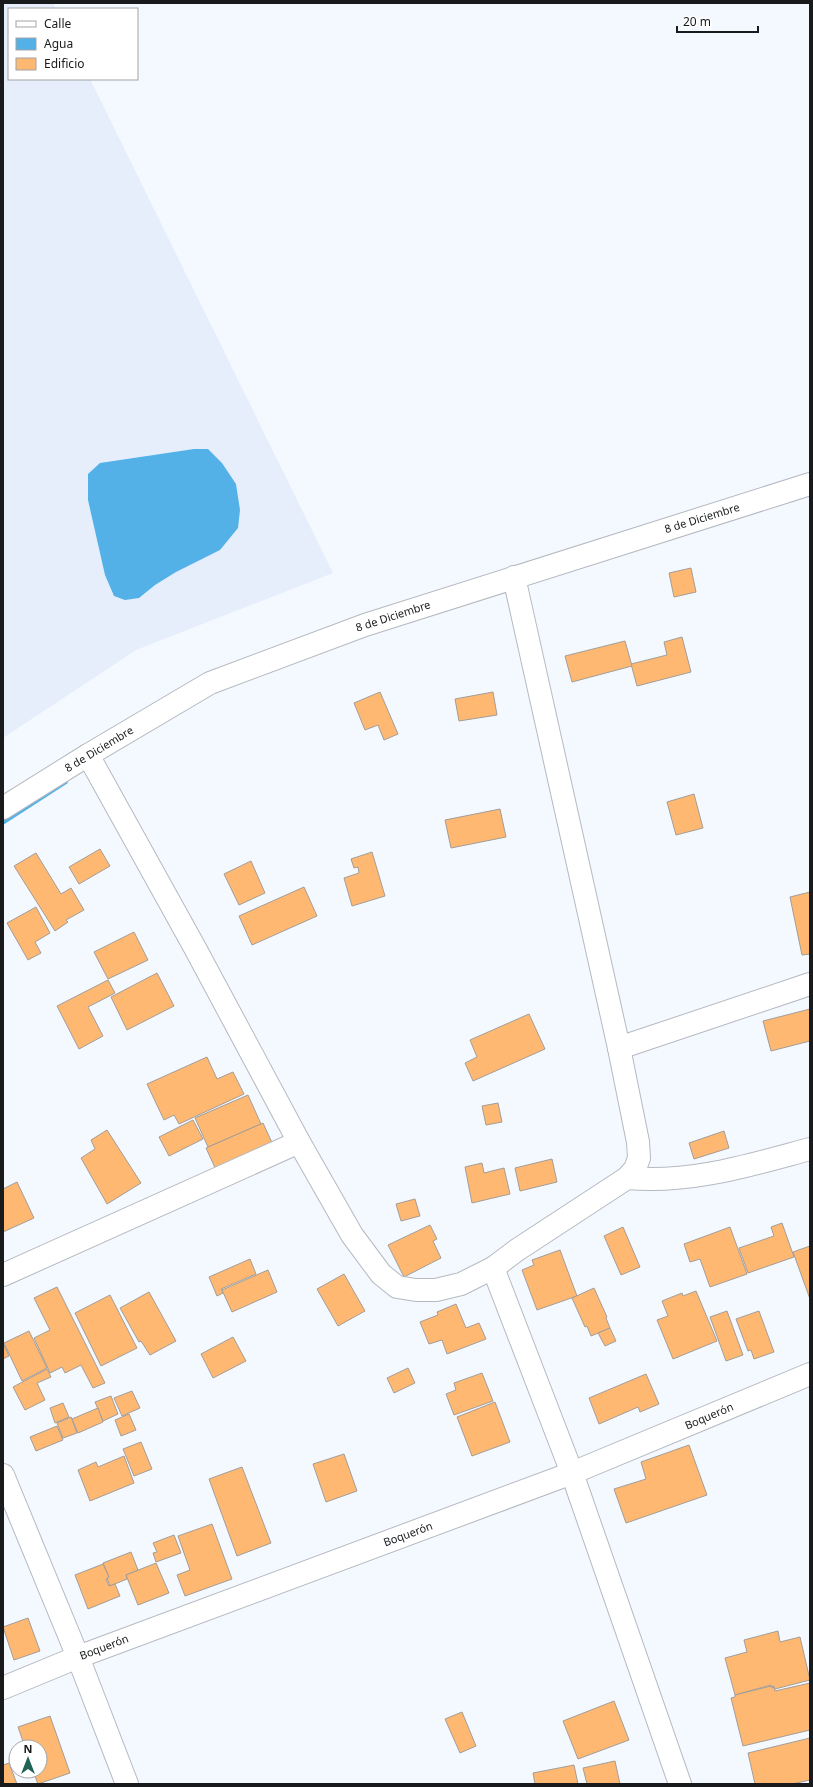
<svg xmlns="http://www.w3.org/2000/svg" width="813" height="1787" font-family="'Noto Sans',sans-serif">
<rect width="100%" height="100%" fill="#f4f8ff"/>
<polygon fill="#e6eefc" points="3,3 53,3 56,9 9,9 9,79 90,79 333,573 136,650 3,738"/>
<g fill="#53b1e8">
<polygon points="194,449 208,449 222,463 236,484 240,510 238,528 220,550 176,572 155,585 139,598 125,600 114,596 105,575 88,500 88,474 100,463"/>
<polygon points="65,778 68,783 3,825 3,820"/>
</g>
<g fill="#feb872" stroke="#a39d97">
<polygon points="691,568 696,592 674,597 669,573"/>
<polygon points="682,637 691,672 637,686 631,664 667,655 664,642"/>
<polygon points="625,641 632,666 572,682 565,656"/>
<polygon points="380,692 398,734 384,740 378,725 365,730 354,703"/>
<polygon points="493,692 497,715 459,721 455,699"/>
<polygon points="694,794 703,828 676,835 667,802"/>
<polygon points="500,809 506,837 451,848 445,820"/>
<polygon points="100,849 110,866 79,884 69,867"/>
<polygon points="372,852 385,896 352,906 344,878 359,873 358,867 354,868 351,859"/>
<polygon points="36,853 61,894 71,888 84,910 66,920 68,922 55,931 14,866"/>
<polygon points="251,861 265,893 239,905 224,874"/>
<polygon points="304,887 317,916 252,945 239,916"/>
<polygon points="810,892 810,954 802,955 790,897"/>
<polygon points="36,907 50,933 35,942 41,953 28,960 7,923"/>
<polygon points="134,932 148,960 108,979 94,952"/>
<polygon points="157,973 174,1006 127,1030 111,997"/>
<polygon points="108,980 115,993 88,1007 103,1036 79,1049 57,1006"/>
<polygon points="810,1009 810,1041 771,1051 763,1021"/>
<polygon points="529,1014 545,1049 473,1081 465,1063 477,1057 470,1040"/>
<polygon points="207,1057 217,1079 233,1072 244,1094 179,1124 174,1115 164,1120 147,1084"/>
<polygon points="248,1095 261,1124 208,1147 195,1118"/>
<polygon points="498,1103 502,1122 486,1125 482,1106"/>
<polygon points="193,1120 203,1139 169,1156 159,1137"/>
<polygon points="263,1123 274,1147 217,1172 206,1148"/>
<polygon points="107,1130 141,1183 107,1204 81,1158 95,1149 91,1140"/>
<polygon points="724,1131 729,1148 694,1159 689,1143"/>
<polygon points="552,1159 557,1182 520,1191 515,1168"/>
<polygon points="482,1163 484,1173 504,1168 510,1194 472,1203 465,1167"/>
<polygon points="17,1182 34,1218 3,1232 3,1189"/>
<polygon points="415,1199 420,1216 401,1221 396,1204"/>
<polygon points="782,1223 794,1257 748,1273 739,1248 774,1236 771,1227"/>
<polygon points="430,1225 437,1239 433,1241 441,1258 404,1277 388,1245"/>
<polygon points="623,1227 640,1267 621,1275 604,1236"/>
<polygon points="730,1227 747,1274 710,1287 700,1259 690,1262 684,1244"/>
<polygon points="810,1246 810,1299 793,1252"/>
<polygon points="560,1250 577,1296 537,1310 522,1270 534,1265 532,1260"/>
<polygon points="250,1259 256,1274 221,1289 223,1293 217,1296 209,1277"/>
<polygon points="268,1270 277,1292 232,1312 222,1290"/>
<polygon points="344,1274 365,1311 338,1326 317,1289"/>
<polygon points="57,1287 105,1383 93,1388 81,1365 65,1373 62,1367 50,1373 34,1338 50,1330 34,1298"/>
<polygon points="594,1288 607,1317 606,1318 610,1328 591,1336 587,1326 585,1327 572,1298"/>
<polygon points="696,1291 717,1341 673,1359 657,1320 668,1316 662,1301 682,1293 683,1296"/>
<polygon points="149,1292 176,1341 150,1355 141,1341 139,1342 120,1308"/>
<polygon points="110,1295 137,1348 101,1366 75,1313"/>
<polygon points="456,1304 466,1328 479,1323 486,1339 447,1354 442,1340 429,1344 420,1322 438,1315 437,1312"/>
<polygon points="727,1311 743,1355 726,1361 710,1317"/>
<polygon points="759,1311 774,1352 754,1359 751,1350 748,1351 736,1319"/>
<polygon points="610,1328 616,1341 605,1346 598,1333"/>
<polygon points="29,1331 47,1368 22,1381 4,1343"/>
<polygon points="233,1337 246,1361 213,1378 201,1354"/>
<polygon points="3,1343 9,1356 3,1359"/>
<polygon points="408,1368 415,1383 394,1393 387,1378"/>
<polygon points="47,1369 51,1377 37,1383 45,1400 25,1410 13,1387"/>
<polygon points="482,1373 493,1401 454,1415 446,1394 456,1390 454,1383"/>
<polygon points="646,1374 659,1404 640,1412 638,1407 599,1424 589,1398"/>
<polygon points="132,1391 140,1408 122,1416 114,1398"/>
<polygon points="111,1396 118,1414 103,1421 95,1402"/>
<polygon points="495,1402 510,1442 472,1456 457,1417"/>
<polygon points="63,1403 69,1417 55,1423 50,1408"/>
<polygon points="98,1408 103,1422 78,1433 72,1419"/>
<polygon points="129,1414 136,1430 121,1436 115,1420"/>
<polygon points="71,1417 77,1433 63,1438 57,1423"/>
<polygon points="57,1426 63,1440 36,1451 30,1437"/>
<polygon points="141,1442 152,1469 134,1476 123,1449"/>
<polygon points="689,1445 707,1495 626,1523 614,1489 646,1479 641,1462"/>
<polygon points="344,1454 357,1491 326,1502 313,1464"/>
<polygon points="124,1456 134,1483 90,1501 78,1470 96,1462 98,1467"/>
<polygon points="242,1467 271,1543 237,1556 209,1479"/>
<polygon points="212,1524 232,1579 185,1596 177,1575 190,1570 178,1536"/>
<polygon points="174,1535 181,1553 156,1562 153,1553 157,1552 153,1543"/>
<polygon points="131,1552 138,1570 126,1575 127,1579 110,1586 107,1578 109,1577 103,1563"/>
<polygon points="156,1563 169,1593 138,1605 126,1575"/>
<polygon points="103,1564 109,1577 106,1579 109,1586 115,1584 120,1596 88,1609 75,1575"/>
<polygon points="28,1618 40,1651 14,1660 3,1627"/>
<polygon points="778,1631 780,1642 800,1637 810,1680 775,1689 774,1686 771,1687 771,1685 735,1695 725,1658 747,1652 744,1640"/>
<polygon points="810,1683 810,1730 743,1746 731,1698 735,1697 735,1695 771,1686 772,1688 774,1687 775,1691"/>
<polygon points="614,1701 629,1740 578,1759 563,1721"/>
<polygon points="462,1712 476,1746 460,1753 445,1719"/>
<polygon points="50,1716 70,1773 38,1784 33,1771 40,1771 40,1747 25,1747 18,1727"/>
<polygon points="810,1738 810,1780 792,1784 755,1784 748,1753"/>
<polygon points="615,1761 620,1784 587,1784 583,1768"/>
<polygon points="9,1763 17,1784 3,1784 3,1765"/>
<polygon points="574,1765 578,1784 535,1784 533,1773"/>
</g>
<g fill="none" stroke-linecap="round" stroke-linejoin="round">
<g stroke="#b5b9c0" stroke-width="24">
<g id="minor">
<polyline points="88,755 195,948 299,1142 352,1235 381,1274 397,1287 416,1290 436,1290 461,1284 493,1268 517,1250 627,1178 635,1169 639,1158 638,1142 619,1048 514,577"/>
<polyline points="3,808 88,755 210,683 365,625 810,484"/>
<polyline points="619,1048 810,984"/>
<path d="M627 1178C690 1184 750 1165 810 1149"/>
<polyline points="493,1268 572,1473 680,1784"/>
<polyline points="3,1275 299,1142"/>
<polyline points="3,1475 78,1657 127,1784"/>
<polyline points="3,1688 78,1657 572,1473 810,1374"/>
</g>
</g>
<use href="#minor" stroke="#fff" stroke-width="22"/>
</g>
<g text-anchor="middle" stroke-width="4" stroke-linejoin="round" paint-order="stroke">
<g font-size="11" fill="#181a1c" stroke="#fff">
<text transform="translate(702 518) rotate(-17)" y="4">8 de Diciembre</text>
<text transform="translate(393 616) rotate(-18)" y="4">8 de Diciembre</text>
<text transform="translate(99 749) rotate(-31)" y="4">8 de Diciembre</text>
<text transform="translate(709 1416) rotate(-23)" y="4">Boquerón</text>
<text transform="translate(408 1534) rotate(-20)" y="4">Boquerón</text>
<text transform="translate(104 1647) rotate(-21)" y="4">Boquerón</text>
</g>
</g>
<rect width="813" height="1787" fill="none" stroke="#181a1c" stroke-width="8"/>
<rect x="8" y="8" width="130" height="72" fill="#ffffff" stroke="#a3a3a4"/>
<rect x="16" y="21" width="20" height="6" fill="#ffffff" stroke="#a3a3a4"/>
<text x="44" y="28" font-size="12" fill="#181a1c">Calle</text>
<rect x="16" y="38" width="20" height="12" fill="#53b1e8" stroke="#a3a3a4"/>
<text x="44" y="48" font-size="12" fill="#181a1c">Agua</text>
<rect x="16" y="58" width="20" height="12" fill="#feb872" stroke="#a3a3a4"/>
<text x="44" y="68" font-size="12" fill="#181a1c">Edificio</text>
<g transform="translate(28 1759)"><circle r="19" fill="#ffffff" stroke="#a3a3a4"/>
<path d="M0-3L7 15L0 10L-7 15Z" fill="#206456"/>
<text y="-6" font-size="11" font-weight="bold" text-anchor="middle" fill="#181a1c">N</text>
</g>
<path d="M677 26v6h81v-6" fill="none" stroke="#181a1c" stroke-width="2"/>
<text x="683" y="26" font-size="12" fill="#181a1c" stroke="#ffffff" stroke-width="3" paint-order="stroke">20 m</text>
</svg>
